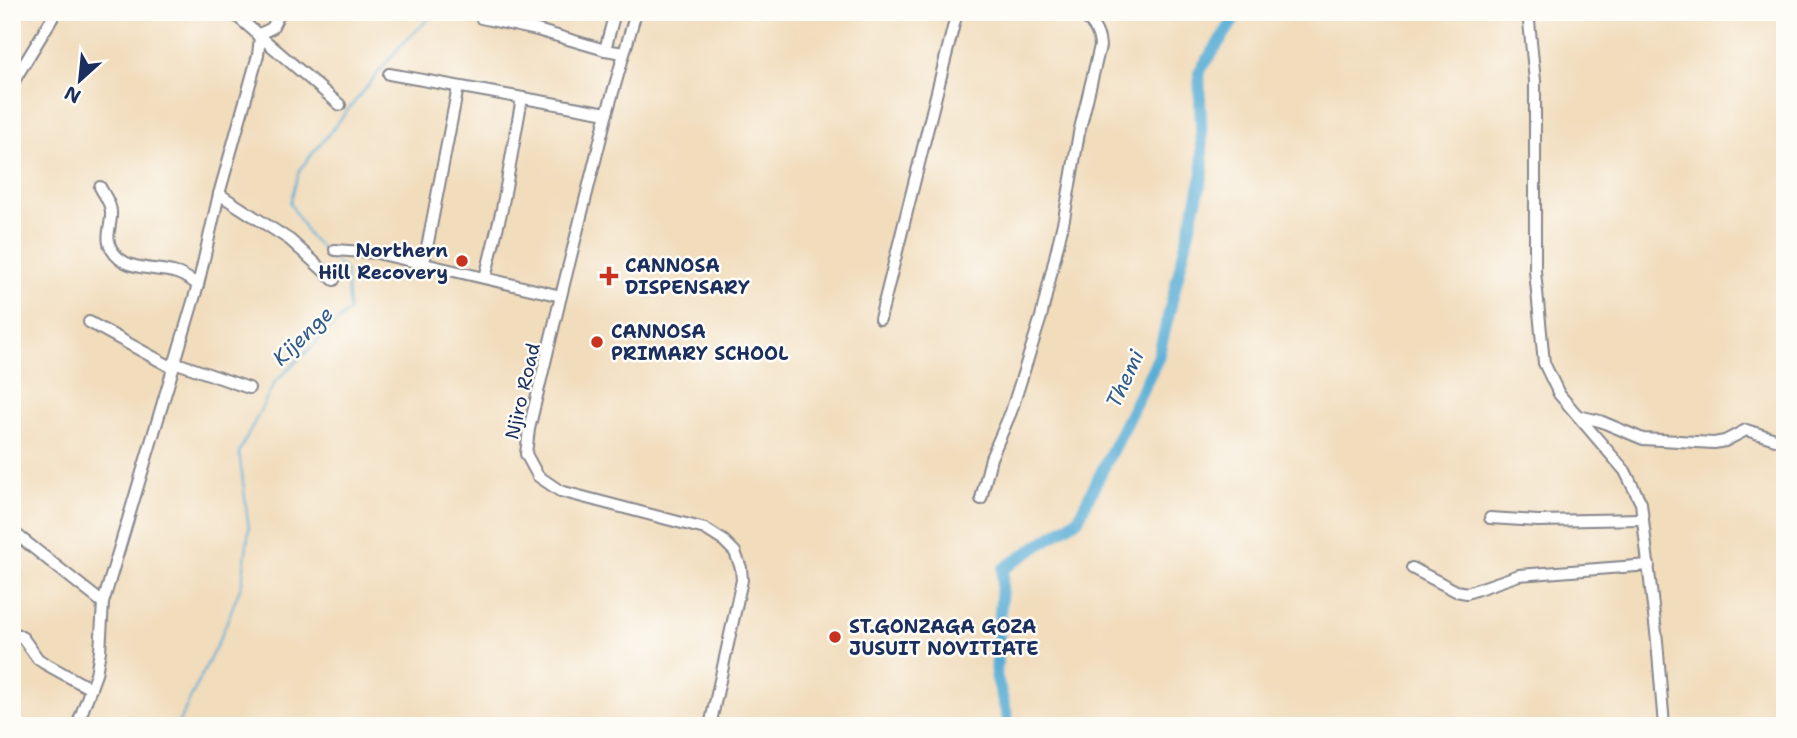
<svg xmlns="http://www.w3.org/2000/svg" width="1797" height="738" font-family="'Shantell Sans',sans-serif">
<rect width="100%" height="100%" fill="#fdfcf7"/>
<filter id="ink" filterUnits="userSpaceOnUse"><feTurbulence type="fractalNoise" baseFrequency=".0143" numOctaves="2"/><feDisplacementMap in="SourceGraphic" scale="14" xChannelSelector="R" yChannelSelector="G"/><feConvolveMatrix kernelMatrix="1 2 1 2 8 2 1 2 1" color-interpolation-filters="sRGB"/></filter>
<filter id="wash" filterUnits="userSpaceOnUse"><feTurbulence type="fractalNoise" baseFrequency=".00686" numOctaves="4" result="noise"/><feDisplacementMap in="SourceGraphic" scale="28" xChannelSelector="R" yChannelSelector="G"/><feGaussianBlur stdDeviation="1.57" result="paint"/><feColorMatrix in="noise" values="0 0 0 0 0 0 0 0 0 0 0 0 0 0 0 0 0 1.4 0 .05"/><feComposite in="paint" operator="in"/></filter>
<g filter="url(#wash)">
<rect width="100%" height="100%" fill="#f1dcbb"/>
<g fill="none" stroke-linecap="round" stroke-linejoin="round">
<polyline stroke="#5aaed6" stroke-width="2" points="177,726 222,634 242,583 249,529 239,452 275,382 349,311 346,271 309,236 290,203 300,169 400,46 430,18 430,12"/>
<polyline stroke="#5aaed6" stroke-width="12" points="1010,726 996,675 1003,569 1078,519 1158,358 1203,173 1199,72 1239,12"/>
</g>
</g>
<g filter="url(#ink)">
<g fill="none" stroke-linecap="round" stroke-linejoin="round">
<g stroke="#86868c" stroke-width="14">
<g id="minor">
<polyline points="232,12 340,105"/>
<polyline points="636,12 607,113 561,296 529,429 526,454 538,476 560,491 705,529 724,541 735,552 741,568 742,580 710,726"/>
<polyline points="1528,12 1535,81 1535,271 1544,363 1559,394 1625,471 1641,503 1657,641 1664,726"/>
<polyline points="481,18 537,30 605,50 624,53"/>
<polyline points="257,35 272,28 280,12"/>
<polyline points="605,50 615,12"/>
<polyline points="389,74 607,113"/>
<polyline points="12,84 56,12"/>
<path d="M100 187C104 195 111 203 111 212 112 225 104 238 112 250 124 271 153 267 173 272 182 274 190 279 198 285"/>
<polyline points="219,194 290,240 334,280"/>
<polyline points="335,250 377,253 561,296"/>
<polyline points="424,263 458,87"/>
<polyline points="485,278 502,209 522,98"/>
<polyline points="880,319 957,12"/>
<polyline points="89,322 173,368"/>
<polyline points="174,362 249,388"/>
<polyline points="1578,416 1600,421 1643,439 1714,443 1725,441 1746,430 1785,442"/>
<path d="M981 499 991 458 1011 412 1041 317 1064 219 1079 133 1100 46C1099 30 1091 20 1077 12"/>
<polyline points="1490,518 1538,521 1643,519"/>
<polyline points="12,531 103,603 100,651 96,674 77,726"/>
<polyline points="1412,568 1456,591 1467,593 1519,575 1649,565"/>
<polyline points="103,603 198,285 219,194 258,55 260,37"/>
<polyline points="12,632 23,638 38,659 44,663 91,689"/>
</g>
</g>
<use href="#minor" stroke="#fff" stroke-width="10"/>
</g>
</g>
<g fill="#c8321e" stroke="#fdfcf7" stroke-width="2.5">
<circle cx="462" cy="261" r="7"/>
<path d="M605.5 265.5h7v7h7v7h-7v7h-7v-7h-7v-7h7z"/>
<circle cx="597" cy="342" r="7"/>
<circle cx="835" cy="637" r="7"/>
</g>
<g text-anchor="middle" stroke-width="5" stroke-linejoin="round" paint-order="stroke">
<g font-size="19" font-weight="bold" fill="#1b2f5e" stroke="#fdfcf7" text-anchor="start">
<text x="448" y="257" text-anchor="end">Northern<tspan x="448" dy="22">Hill Recovery</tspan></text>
<text x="625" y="272">CANNOSA<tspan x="625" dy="22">DISPENSARY</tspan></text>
<text x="611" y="338">CANNOSA<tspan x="611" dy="22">PRIMARY SCHOOL</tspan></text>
<text x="849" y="633">ST.GONZAGA GOZA<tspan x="849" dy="22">JUSUIT NOVITIATE</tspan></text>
</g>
<g font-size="19" fill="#1b2f5e" stroke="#fdfcf7">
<text transform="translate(522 391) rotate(-77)" y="7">Njiro Road</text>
</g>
<g font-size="21" font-style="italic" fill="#315b88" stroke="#fdfcf7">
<text transform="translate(303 336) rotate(-44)" y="7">Kijenge</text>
<text transform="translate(1125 379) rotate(-65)" y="7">Themi</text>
</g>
</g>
<rect width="1797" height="738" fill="none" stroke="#fdfcf7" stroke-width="42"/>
<g transform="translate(80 80) rotate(207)" stroke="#fdfcf7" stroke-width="5" paint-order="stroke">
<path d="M0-5L12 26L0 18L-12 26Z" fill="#1b2f5e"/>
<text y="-10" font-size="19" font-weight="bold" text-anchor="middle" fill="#1b2f5e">N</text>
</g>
</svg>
